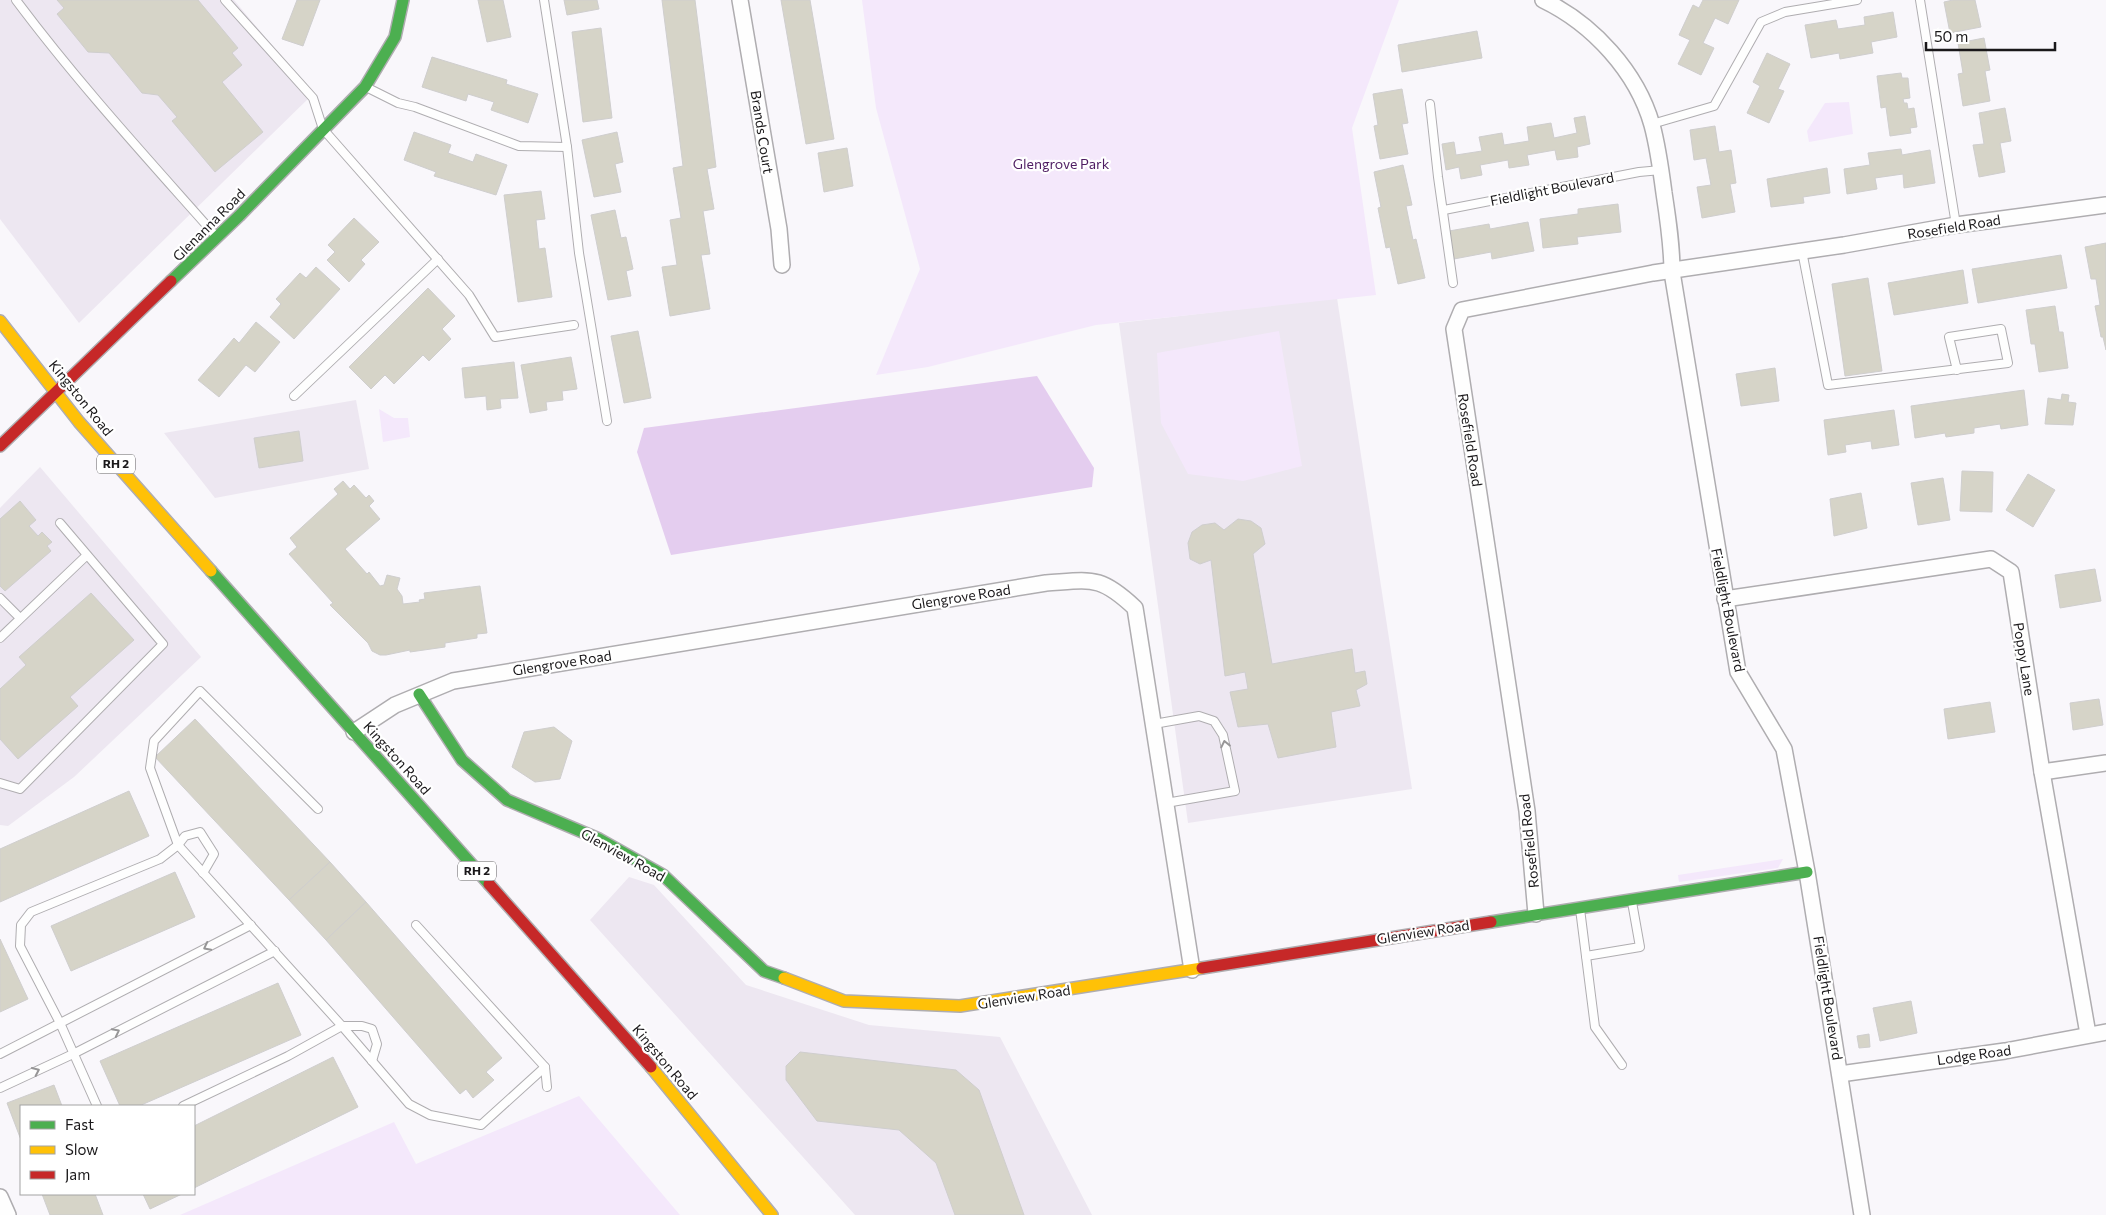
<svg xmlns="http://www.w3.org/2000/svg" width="2106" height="1215" font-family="Commissioner,sans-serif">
<rect width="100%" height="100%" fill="#f9f7fb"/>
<g fill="#ede7f1">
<polygon points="0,0 234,0 313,94 79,323 0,219"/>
<polygon points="1337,298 1412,789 1188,823 1119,323"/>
<polygon points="356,400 369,469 215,498 164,433"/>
<polygon points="40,467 201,657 74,777 8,826 0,825 0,508"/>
<polygon points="629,877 654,885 746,985 869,1025 1000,1037 1092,1215 855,1215 590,920"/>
</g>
<g fill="#f4e8fb">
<polygon points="862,0 1399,0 1352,128 1376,295 1096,325 928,367 876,375 920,269 876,108"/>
<polygon points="1849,102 1853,134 1809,142 1807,131 1825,103"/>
<polygon points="1279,331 1302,466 1243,481 1188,474 1161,423 1157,353"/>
<polygon points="379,409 394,418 408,418 410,437 383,442"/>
<polygon points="1783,859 1778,868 1679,882 1678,875"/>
<polygon points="579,1096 680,1215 180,1215 394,1122 416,1164"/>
</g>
<polygon fill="#e4cdef" points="1037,376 1094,468 1092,487 671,555 637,452 644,428"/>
<g fill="#d6d4c8" stroke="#cfcece">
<polygon points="57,0 198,0 238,48 232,53 242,65 222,82 263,132 215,172 172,121 177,117 158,95 142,93 109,53 88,52 57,14 64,8"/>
<polygon points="297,0 320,0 303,46 282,39"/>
<polygon points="478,0 503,0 511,37 487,42"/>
<polygon points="564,0 597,0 599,9 567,15"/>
<polygon points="662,0 695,0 716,167 707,169 714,209 703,211 710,254 701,255 710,309 670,316 662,267 677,265 670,220 681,218 673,168 683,166"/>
<polygon points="781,0 810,0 834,139 806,144"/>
<polygon points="1703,0 1739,0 1728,24 1715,18 1703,43 1714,48 1701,75 1678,64 1690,40 1679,35 1693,5 1699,8"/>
<polygon points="1953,0 1975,0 1981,27 1950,33 1944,2"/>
<polygon points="1893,12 1897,37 1871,42 1873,53 1840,59 1839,53 1811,58 1805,25 1836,20 1838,29 1865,25 1864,17"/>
<polygon points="601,28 612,118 583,122 572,32"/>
<polygon points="1477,31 1482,58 1402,72 1398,45"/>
<polygon points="1984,38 1990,70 1985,71 1990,101 1963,106 1958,74 1963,73 1958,43"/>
<polygon points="1767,53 1790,64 1778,89 1784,91 1769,123 1747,113 1760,86 1753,82"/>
<polygon points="432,57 507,80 506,84 538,94 528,123 491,110 494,102 468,94 466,101 422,87"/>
<polygon points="1901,73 1902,78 1908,78 1910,98 1903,99 1904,103 1907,103 1908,109 1914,108 1917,127 1910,128 1911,133 1890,136 1886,107 1881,108 1877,76"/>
<polygon points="1402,89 1408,123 1402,124 1408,154 1380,159 1374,126 1378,125 1373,94"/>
<polygon points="2005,108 2011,141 2000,143 2005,172 1979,177 1973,145 1984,144 1979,113"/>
<polygon points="1585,116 1590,144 1577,147 1578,157 1557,160 1555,150 1527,155 1529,165 1509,168 1508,160 1480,165 1482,175 1461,179 1459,167 1446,170 1442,144 1454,142 1456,155 1482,151 1479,137 1502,133 1504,145 1529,141 1527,127 1551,123 1554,138 1577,133 1574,118"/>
<polygon points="1715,126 1719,152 1731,150 1736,183 1730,184 1735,212 1702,218 1697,187 1711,185 1706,158 1694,160 1690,130"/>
<polygon points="414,132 451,145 448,153 473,162 476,154 507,165 496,195 434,176 436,172 404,160"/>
<polygon points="617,132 623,162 615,164 621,192 594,197 582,140"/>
<polygon points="847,148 853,186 824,192 818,153"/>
<polygon points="1901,149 1902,155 1930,150 1935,183 1904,188 1903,174 1875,178 1877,189 1847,194 1844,169 1870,165 1868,153"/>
<polygon points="1403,165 1412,205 1406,206 1413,240 1416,239 1425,278 1398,284 1390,247 1386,248 1378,208 1381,207 1374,172"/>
<polygon points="1827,168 1830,193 1803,197 1804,203 1771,207 1767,179"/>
<polygon points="541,191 545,219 536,220 539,249 545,248 552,297 518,302 504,195"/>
<polygon points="1618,204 1621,232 1577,237 1578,244 1543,248 1540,219 1578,214 1578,209"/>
<polygon points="615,210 621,238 626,237 633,269 626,271 631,296 608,300 591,215"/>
<polygon points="354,218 379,242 361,260 365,264 349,282 327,260 335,252 328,245"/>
<polygon points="1528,222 1534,251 1492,259 1491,252 1454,259 1449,231 1489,224 1490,229"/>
<polygon points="2106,243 2106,350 2103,337 2101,337 2095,306 2100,305 2096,279 2091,279 2085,247"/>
<polygon points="2061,255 2067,288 1978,303 1972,269"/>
<polygon points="316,267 340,289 294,339 270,317 281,304 276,299 300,273 306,278"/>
<polygon points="1963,270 1968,303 1894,315 1888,283"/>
<polygon points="1868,278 1882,371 1845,376 1832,284"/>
<polygon points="428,288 455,316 442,329 451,339 429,361 423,355 394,384 385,375 371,389 349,367"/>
<polygon points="2055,306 2059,332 2063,332 2068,368 2039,372 2035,344 2031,344 2026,310"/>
<polygon points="256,322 280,342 255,372 246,365 219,397 198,380 234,338 239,343"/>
<polygon points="638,331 651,398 624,403 611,336"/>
<polygon points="571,357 577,389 562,391 563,400 546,402 547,410 530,413 521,365"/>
<polygon points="514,362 518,398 500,399 501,408 487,410 486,396 465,398 462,368"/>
<polygon points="1775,368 1779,401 1741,406 1736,374"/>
<polygon points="2024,390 2028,425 2001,429 2000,424 1974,428 1974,433 1946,437 1945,433 1915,438 1911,406"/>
<polygon points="2062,394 2069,395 2068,402 2076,403 2073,425 2045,424 2048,398 2061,400"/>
<polygon points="1894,410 1899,445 1872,449 1871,441 1845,445 1846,452 1828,455 1824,420"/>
<polygon points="299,431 303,461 259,468 254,438"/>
<polygon points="1962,471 1993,472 1992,512 1960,511"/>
<polygon points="2028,474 2055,490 2033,527 2006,510"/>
<polygon points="1943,478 1950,520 1918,525 1911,483"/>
<polygon points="343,481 350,489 354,485 366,498 369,495 374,501 369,506 380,519 345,549 367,574 369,572 380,586 384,585 387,575 400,578 397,589 402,596 403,604 420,602 419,600 425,599 424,593 480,586 487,633 477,634 477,638 445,643 445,647 410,652 410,650 386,655 380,655 372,651 368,643 330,605 333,603 289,554 297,547 290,538 338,494 334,489"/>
<polygon points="1861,493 1867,528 1834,536 1830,499"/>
<polygon points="20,501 36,520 29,526 38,536 42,532 52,542 47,546 51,551 5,591 0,586 0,519"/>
<polygon points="1238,519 1251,521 1261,528 1265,544 1253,554 1272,664 1352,649 1355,673 1365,671 1367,684 1356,690 1360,706 1331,712 1336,747 1278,758 1268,724 1238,727 1230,692 1248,689 1245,672 1225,676 1211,560 1200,564 1190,559 1188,543 1192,532 1202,525 1215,523 1224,530"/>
<polygon points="2095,569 2101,601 2060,608 2055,575"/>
<polygon points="91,593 134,640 70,697 78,706 18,759 0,739 0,689 26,665 19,657"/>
<polygon points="2099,699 2103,725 2073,730 2070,703"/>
<polygon points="1990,702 1995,732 1948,739 1944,709"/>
<polygon points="195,719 330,862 289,900 155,757"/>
<polygon points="554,727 572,741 560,779 535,782 512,767 524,732"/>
<polygon points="129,791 149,836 0,902 0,849"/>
<polygon points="330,862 366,902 326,940 289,900"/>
<polygon points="175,872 195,917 71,971 51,926"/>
<polygon points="366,902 502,1058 486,1072 494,1080 473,1098 466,1089 460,1094 326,940"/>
<polygon points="0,939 28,999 0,1012"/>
<polygon points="278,983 301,1035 139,1106 120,1106 100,1061"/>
<polygon points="1911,1001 1917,1033 1880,1041 1873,1008"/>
<polygon points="1869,1034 1870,1047 1859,1048 1857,1036"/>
<polygon points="800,1052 956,1070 979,1090 1024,1215 955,1215 936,1163 899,1130 817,1121 786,1080 786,1066"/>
<polygon points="333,1057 358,1107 194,1188 194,1126"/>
<polygon points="54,1085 62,1106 21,1106 21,1140 7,1103"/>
<polygon points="42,1194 95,1194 103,1215 50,1215"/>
<polygon points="143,1194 182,1194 150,1209"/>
</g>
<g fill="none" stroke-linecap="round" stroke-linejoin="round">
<g stroke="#afadb0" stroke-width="10">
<g id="lane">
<path d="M16 0C78 83 148 159 216 236"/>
<polyline points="225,0 313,98 323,129 469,295 495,337 574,325"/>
<polyline points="544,0 567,147 579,253 607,421"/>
<polyline points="1920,0 1956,225"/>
<polyline points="366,87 398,103 415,107 519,146 567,147"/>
<polyline points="1430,104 1438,177 1453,283"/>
<polyline points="1652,124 1714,106 1761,22 1785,12 1857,0"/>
<polyline points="1444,210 1639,172 1661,170"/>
<polyline points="1802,251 1828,385 2008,363 2001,329 1949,337 1957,370"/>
<polyline points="294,396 438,259"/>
<polyline points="0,598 20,618"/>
<polyline points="0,638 86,556"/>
<polyline points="1154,724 1199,716 1214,721 1223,735 1235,791 1166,803"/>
<polyline points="0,783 20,789 163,644 60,523"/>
<polyline points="178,845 150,768 154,741 200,691 318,809"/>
<polyline points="178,845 185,836 200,832 214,854 203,873"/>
<polyline points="1580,909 1595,1027 1622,1065"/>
<polyline points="416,925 545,1067 547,1087"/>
<polyline points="1586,956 1640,947 1632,902"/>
<polyline points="342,1026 409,1104 430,1115 481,1125 545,1067"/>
<polyline points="342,1026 362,1026 372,1029 377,1044 372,1061"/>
<polyline points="0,1054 251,925"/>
<polyline points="0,1088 73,1054 275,951"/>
<polyline points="97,1106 60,1023 20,946 21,925 31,912 160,859 178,845 342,1026 288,1056 183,1106"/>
</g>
</g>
<g stroke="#afadb0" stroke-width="18">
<g id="street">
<polyline points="740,0 779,229 782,265"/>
<path d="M1543 0C1593 24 1637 72 1652 125 1658 147 1661 170 1664 193 1668 219 1672 245 1672 272L1738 672 1784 749 1807 872 1862 1215"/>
<polyline points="1725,599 1991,559 2011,572 2042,772 2088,1034"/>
<path d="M354 732 395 705 453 681 1046 583C1092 580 1100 575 1135 608L1192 970"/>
<polyline points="2042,772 2106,763"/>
<polyline points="1536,914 1527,811 1454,329 1462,310 1653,273 1844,245 1956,225 2106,205"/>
<polyline points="1840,1074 2005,1051 2106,1032"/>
<polyline points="0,1197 8,1215"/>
</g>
</g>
<g stroke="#afadb0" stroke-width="14">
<g id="fast">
<polyline points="171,281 239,216 365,87 395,37 403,0"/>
<polyline points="211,571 489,884"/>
<polyline points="419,694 462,760 507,800 599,839 663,875 764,971 784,978"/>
<polyline points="1491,922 1807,872"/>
</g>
</g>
<g stroke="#afadb0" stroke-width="14">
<g id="slow">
<polyline points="0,321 79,422 211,571"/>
<polyline points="784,978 844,1001 960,1006 1202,968"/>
<polyline points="651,1067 772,1215"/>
</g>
</g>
<g stroke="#afadb0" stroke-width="14">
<g id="jam">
<polyline points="0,446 171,281"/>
<polyline points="489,884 651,1067"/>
<polyline points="1202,968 1491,922"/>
</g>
</g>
<use href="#lane" stroke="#fefefe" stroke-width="8"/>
<use href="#street" stroke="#fefefe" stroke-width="15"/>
<use href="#fast" stroke="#4caf50" stroke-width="11"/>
<use href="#slow" stroke="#ffc107" stroke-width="11"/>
<use href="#jam" stroke="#c62828" stroke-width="11"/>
</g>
<defs><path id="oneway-chevron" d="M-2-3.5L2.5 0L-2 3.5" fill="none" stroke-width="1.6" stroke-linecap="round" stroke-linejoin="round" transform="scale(1.25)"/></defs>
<g stroke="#979697">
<use href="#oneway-chevron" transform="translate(1225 744) rotate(-102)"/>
<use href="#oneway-chevron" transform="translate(207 947) rotate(153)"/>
<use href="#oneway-chevron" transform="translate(116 1032) rotate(-27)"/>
<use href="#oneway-chevron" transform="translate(36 1071) rotate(-25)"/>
</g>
<g text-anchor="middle" stroke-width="4.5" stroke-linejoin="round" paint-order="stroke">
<g fill="#fff" stroke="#5f5d5f" stroke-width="1">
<rect x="97" y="454.5" width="38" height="19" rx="4"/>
<rect x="458" y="861.5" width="38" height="19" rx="4"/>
</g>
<g font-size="12" font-weight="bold" fill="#1a181a">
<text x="116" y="468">RH 2</text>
<text x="477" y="875">RH 2</text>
</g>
<g font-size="14" fill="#1a181a" stroke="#fff">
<text transform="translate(762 132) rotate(81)" y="5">Brands Court</text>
<text transform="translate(1552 189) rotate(-11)" y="5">Fieldlight Boulevard</text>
<text transform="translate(209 225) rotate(-45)" y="5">Glenanna Road</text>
<text transform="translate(1954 227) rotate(-9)" y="5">Rosefield Road</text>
<text transform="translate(81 398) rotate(51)" y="5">Kingston Road</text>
<text transform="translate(1470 440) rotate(81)" y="5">Rosefield Road</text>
<text transform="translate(961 597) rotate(-9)" y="5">Glengrove Road</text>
<text transform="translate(1728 610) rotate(79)" y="5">Fieldlight Boulevard</text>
<text transform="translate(2024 659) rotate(81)" y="5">Poppy Lane</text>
<text transform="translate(562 663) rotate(-9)" y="5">Glengrove Road</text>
<text transform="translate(397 758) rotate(48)" y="5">Kingston Road</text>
<text transform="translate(1529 841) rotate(-96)" y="5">Rosefield Road</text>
<text transform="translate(623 855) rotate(29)" y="5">Glenview Road</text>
<text transform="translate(1423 932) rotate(-9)" y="5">Glenview Road</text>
<text transform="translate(1024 997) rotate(-9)" y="5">Glenview Road</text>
<text transform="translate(1828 998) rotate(81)" y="5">Fieldlight Boulevard</text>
<text transform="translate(1974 1055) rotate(-8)" y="5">Lodge Road</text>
<text transform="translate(665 1062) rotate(50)" y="5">Kingston Road</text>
</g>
<g font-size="14" fill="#4e1d62" stroke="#fff">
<text x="1061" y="169">Glengrove Park</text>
</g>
</g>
<rect x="20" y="1105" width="175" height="90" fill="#ffffff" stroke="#a3a3a3"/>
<rect x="30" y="1121" width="25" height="8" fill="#4caf50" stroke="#a3a3a3"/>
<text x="65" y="1130" font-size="15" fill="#1a181a">Fast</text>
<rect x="30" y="1146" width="25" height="8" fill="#ffc107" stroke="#a3a3a3"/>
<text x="65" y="1155" font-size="15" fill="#1a181a">Slow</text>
<rect x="30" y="1171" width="25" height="8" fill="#c62828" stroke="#a3a3a3"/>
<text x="65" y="1180" font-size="15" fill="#1a181a">Jam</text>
<path d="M1926 42v8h129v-8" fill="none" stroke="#1a181a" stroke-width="2.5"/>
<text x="1934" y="42" font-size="15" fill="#1a181a" stroke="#ffffff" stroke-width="4" paint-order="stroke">50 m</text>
</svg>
